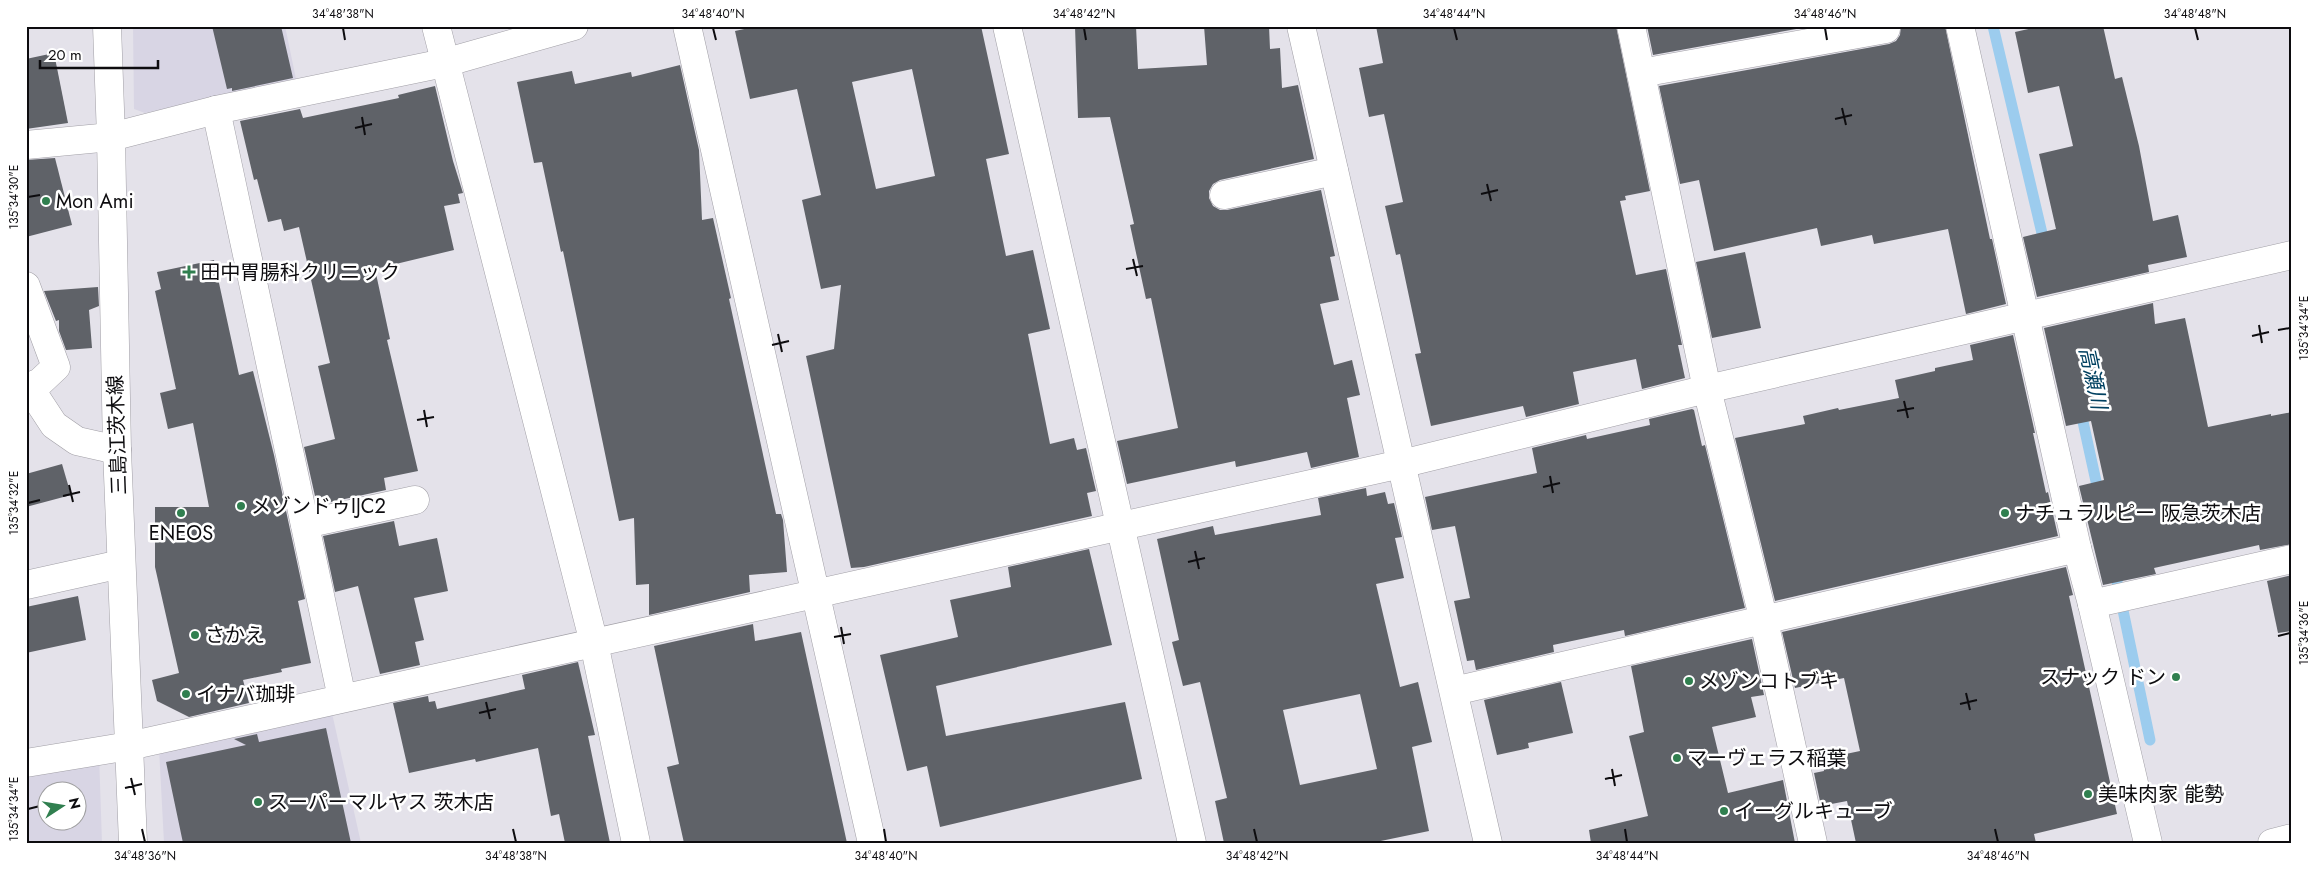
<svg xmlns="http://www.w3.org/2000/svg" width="2318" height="869" font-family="Jost,'Noto Sans JP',sans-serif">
<rect width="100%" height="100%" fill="#e4e2ea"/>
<g fill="#d8d5e4" fill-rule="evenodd">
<polygon points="133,26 285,26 296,79 145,113 134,109"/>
<polygon points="332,713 361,843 164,843 159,748"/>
<path d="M99 754 102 843H26V770ZM48 792H78V822H48Z"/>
</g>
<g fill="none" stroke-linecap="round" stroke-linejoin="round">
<g stroke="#9cccee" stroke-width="11">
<polyline points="1993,26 2045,246"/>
<polyline points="2080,408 2099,495"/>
<polyline points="2114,567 2150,740"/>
</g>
</g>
<g fill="#5f6268" fill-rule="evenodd">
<polygon points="212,26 281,26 293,78 232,91 232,88 227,89"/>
<path d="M758 26H981L1009 154 986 159 1006 256 1033 250 1050 329 1028 334 1050 444 1074 438 1077 450 1086 448 1096 491 1087 493 1092 516 864 567 851 568 806 356 834 349 841 285 821 289 802 200 821 195 797 89 750 99 735 31ZM912 69 935 176 876 189 852 82Z"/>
<polygon points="1075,26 1136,26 1138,69 1207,65 1204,26 1269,26 1270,49 1280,48 1282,88 1298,85 1314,159 1220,180 1213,184 1209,191 1209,198 1213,206 1220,210 1227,210 1321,190 1335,256 1330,257 1339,300 1320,304 1334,365 1352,360 1360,395 1347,398 1359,457 1311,468 1307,452 1236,467 1235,461 1127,484 1117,441 1178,428 1151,298 1146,299 1130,225 1134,224 1110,117 1078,118"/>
<polygon points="1376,26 1616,26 1650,191 1625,196 1626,200 1620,201 1636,275 1666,269 1682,345 1678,345 1685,378 1642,389 1636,359 1573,372 1579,404 1526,417 1523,406 1431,426 1415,354 1421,353 1400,254 1396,255 1385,206 1403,202 1384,114 1369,117 1359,68 1383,63"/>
<polygon points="1647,26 1813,26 1653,55"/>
<polygon points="1901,26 1945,26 1990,239 1992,239 2006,304 1966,314 1948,229 1874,244 1872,235 1821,246 1817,228 1714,251 1699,180 1680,184 1659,86 1889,44 1896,41 1900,35"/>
<polygon points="2042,26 2103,26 2115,79 2122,77 2139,146 2153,221 2178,215 2187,257 2148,265 2149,272 2037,297 2023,237 2056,229 2039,154 2073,146 2059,86 2028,93 2015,32"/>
<polygon points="54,53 68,123 26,129 26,59"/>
<polygon points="680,65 699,150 702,220 713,218 731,298 729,299 776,514 781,514 783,520 787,572 749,575 750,592 649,615 649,584 636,585 634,518 619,521 563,251 561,252 542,162 534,163 517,82 572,71 575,84 631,72 632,77"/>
<polygon points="435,86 453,161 463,193 458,194 460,203 444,206 454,250 375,269 390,339 387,340 418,471 384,478 386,490 317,505 304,447 335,439 318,366 330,363 299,227 284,231 281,219 268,222 257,179 254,180 240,121 300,109 303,118 399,98 398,95"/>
<polygon points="55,158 72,225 26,237 26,160"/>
<polygon points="1745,252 1761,328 1712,338 1696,262"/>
<polygon points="214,260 239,375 253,371 274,455 305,599 298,601 311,663 281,669 282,672 243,680 249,703 189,717 157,701 152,680 179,673 155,567 155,507 209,507 193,423 168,429 160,393 176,389 155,291 161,289 157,272"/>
<polygon points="98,287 99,306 89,310 92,348 66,350 59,331 59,320 56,321 44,291"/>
<polygon points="2153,303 2155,324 2185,318 2208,427 2271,414 2271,416 2292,412 2292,544 2260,550 2259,545 2154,568 2156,574 2103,585 2079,486 2104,480 2091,421 2066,426 2044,328"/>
<polygon points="2013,335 2035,433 2033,433 2046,493 2048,492 2058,536 1775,601 1735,438 1805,424 1803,416 1838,408 1839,410 1899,398 1895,380 1935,371 1935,368 1973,360 1970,345"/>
<polygon points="1692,409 1694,410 1702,446 1705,445 1745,608 1625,636 1624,630 1553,645 1554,652 1476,670 1474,660 1467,661 1454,601 1470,598 1455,526 1432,530 1425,497 1537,473 1532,448 1586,435 1587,439 1650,425 1649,419"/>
<polygon points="62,464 71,495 26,507 26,474"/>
<path d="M1366 488 1367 496 1385 492 1388 504 1394 503 1402 537 1395 538 1404 578 1376 584 1400 687 1418 682 1432 742 1412 747 1429 831 1371 843H1224L1215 801 1227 798 1200 682 1183 686 1172 642 1179 640 1157 539 1213 526 1215 535 1321 515 1318 498ZM1360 694 1377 769 1300 785 1283 710Z"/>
<polygon points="394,521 399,546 437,538 448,591 414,598 424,640 415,642 420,665 380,674 358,586 335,592 323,536"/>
<polygon points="1089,549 1112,645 936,686 946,736 1125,702 1142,779 940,827 927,766 907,771 880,655 958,637 950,600 1011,587 1008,567"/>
<polygon points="2066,567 2073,595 2069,596 2117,814 2034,834 2036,843 1856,843 1847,801 1821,806 1814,773 1824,771 1822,759 1860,751 1844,678 1795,688 1782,632"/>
<polygon points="2292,575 2292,631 2278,633 2267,581"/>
<polygon points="78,596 86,640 26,653 26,607"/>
<polygon points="753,624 755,641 801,632 847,843 684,843 667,767 679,764 654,646"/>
<polygon points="1752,639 1764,695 1751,697 1756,717 1712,727 1728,793 1783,780 1795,843 1591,843 1589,830 1648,816 1629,736 1644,732 1631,666"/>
<polygon points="578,662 595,735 588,736 610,843 565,843 559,814 551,816 538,748 476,762 475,759 409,773 393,703 428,696 429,702 435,701 437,709 525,689 522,675"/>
<polygon points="1561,682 1573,733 1528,743 1529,748 1497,755 1484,700"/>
<polygon points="326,728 351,843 183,843 166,762 246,745 234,739 257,734 259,742"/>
</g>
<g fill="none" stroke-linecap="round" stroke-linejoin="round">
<g stroke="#a19fa6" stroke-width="29">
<g id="minor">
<polyline points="436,26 594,643 636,843"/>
<polyline points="687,26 872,843"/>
<polyline points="1007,26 1192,843"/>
<polyline points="1301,26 1488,843"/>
<polyline points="1631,26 1707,389 1764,621 1813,843"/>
<polyline points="1960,26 2077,548 2092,604 2148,843"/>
<polyline points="1641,73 1886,29"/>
<polyline points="216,110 342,698"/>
<polyline points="26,145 111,137 216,110 444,63 574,26"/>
<polyline points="1224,195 1334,171"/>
<polyline points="26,286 56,367 40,382 26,388"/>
<polyline points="29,387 54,425 77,441 117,450"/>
<polyline points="305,524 415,500"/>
<polyline points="26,585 121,564"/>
<polyline points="2092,604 2292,559"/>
<polyline points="1454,691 2077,548"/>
<polyline points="26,763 129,746 1401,464 1707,389 2292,255"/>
<polyline points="2272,843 2292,838"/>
</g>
</g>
<g stroke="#a19fa6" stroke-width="29">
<polyline id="major" points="107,26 111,137 117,450 133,843"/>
</g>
<use href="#minor" stroke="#fff" stroke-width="28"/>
<use href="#major" stroke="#fff" stroke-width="28"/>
</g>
<path fill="none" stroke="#0d0c0f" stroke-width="2" d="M343 28 345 40M713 28 716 40M1084 28 1086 40M1454 28 1457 40M1825 28 1827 40M2195 28 2198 40M1842 108 1846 125M362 117 365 135M1835 119 1852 115M355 128 372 124M1487 184 1491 201M1481 194 1498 190M28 197 40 195M1133 259 1137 276M1126 269 1143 266M2259 325 2262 343M2278 330 2290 328M778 334 782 352M2252 336 2269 332M772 345 789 341M1904 401 1908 418M424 410 427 427M1897 411 1914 408M417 420 434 417M1550 476 1553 493M69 485 73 502M1543 487 1560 483M63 496 80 492M28 503 40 500M1195 551 1199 569M1188 562 1205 558M841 627 844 644M2278 636 2290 633M834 637 851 634M1966 693 1970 710M486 702 490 719M1960 704 1977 700M479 713 496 709M1612 769 1615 786M131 778 135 795M1605 779 1622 775M125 788 142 784M28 809 40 806M142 829 145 842M513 829 516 842M884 829 886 842M1254 829 1257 842M1625 829 1627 842M1995 829 1998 842"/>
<g fill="#307f4f" stroke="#fff" stroke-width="2">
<circle cx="46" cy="201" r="5"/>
<path d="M186.5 264.5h5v5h5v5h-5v5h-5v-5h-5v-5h5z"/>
<circle cx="241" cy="506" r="5"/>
<circle cx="181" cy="513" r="5"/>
<circle cx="2005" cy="513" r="5"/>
<circle cx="195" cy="635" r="5"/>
<circle cx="2176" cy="677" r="5"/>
<circle cx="1689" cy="681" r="5"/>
<circle cx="186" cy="694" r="5"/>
<circle cx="1677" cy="758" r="5"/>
<circle cx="2088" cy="794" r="5"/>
<circle cx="258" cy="802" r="5"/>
<circle cx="1724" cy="811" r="5"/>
</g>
<g text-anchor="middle" stroke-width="5" stroke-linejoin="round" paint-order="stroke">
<g font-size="20" fill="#0d0c0f" stroke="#fff" text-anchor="start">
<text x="56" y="208">Mon Ami</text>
<text x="200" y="279">田中胃腸科クリニック</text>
<text x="251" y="513">メゾンドゥIJC2</text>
<text x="2015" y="520">ナチュラルピー 阪急茨木店</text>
<text x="181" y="540" text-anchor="middle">ENEOS</text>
<text x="205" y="642">さかえ</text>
<text x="2166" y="684" text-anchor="end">スナック ドン</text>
<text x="1699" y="688">メゾンコトブキ</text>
<text x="196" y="701">イナバ珈琲</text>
<text x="1687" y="765">マーヴェラス稲葉</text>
<text x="2098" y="801">美味肉家 能勢</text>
<text x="268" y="809">スーパーマルヤス 茨木店</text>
<text x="1734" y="818">イーグルキューブ</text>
</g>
<g font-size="20" fill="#0d0c0f" stroke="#fff">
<text transform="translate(117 435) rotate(-92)" y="7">三島江茨木線</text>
</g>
<g font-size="21" font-style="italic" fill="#004060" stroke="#fff">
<text transform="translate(2093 378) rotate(78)" y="7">高瀬川</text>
</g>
</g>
<rect width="2318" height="869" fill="none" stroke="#ffffff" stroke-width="55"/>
<g transform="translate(62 806) rotate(78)"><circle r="24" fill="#ffffff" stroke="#9e9e9f"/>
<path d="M0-4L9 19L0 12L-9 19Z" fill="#307f4f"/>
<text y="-8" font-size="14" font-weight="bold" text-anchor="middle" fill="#0d0c0f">N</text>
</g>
<path d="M40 60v8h118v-8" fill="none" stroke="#0d0c0f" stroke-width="2.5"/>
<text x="48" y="60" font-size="15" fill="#0d0c0f" stroke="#ffffff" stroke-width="4" paint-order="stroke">20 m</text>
<rect x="28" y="28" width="2262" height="814" fill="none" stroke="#0d0c0f" stroke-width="2"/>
<g font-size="12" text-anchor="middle" fill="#0d0c0f">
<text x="343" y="18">34°48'38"N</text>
<text x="713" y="18">34°48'40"N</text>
<text x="1084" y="18">34°48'42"N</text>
<text x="1454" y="18">34°48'44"N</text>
<text x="1825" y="18">34°48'46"N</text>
<text x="2195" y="18">34°48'48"N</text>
<text transform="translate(14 197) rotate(-90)" y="4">135°34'30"E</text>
<text transform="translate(2304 328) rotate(-90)" y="4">135°34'34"E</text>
<text transform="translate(14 503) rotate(-90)" y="4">135°34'32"E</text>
<text transform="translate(2304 633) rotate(-90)" y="4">135°34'36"E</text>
<text transform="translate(14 809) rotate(-90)" y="4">135°34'34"E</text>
<text x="145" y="860">34°48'36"N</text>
<text x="516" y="860">34°48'38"N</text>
<text x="886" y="860">34°48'40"N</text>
<text x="1257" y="860">34°48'42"N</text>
<text x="1627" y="860">34°48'44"N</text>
<text x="1998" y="860">34°48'46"N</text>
</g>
</svg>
